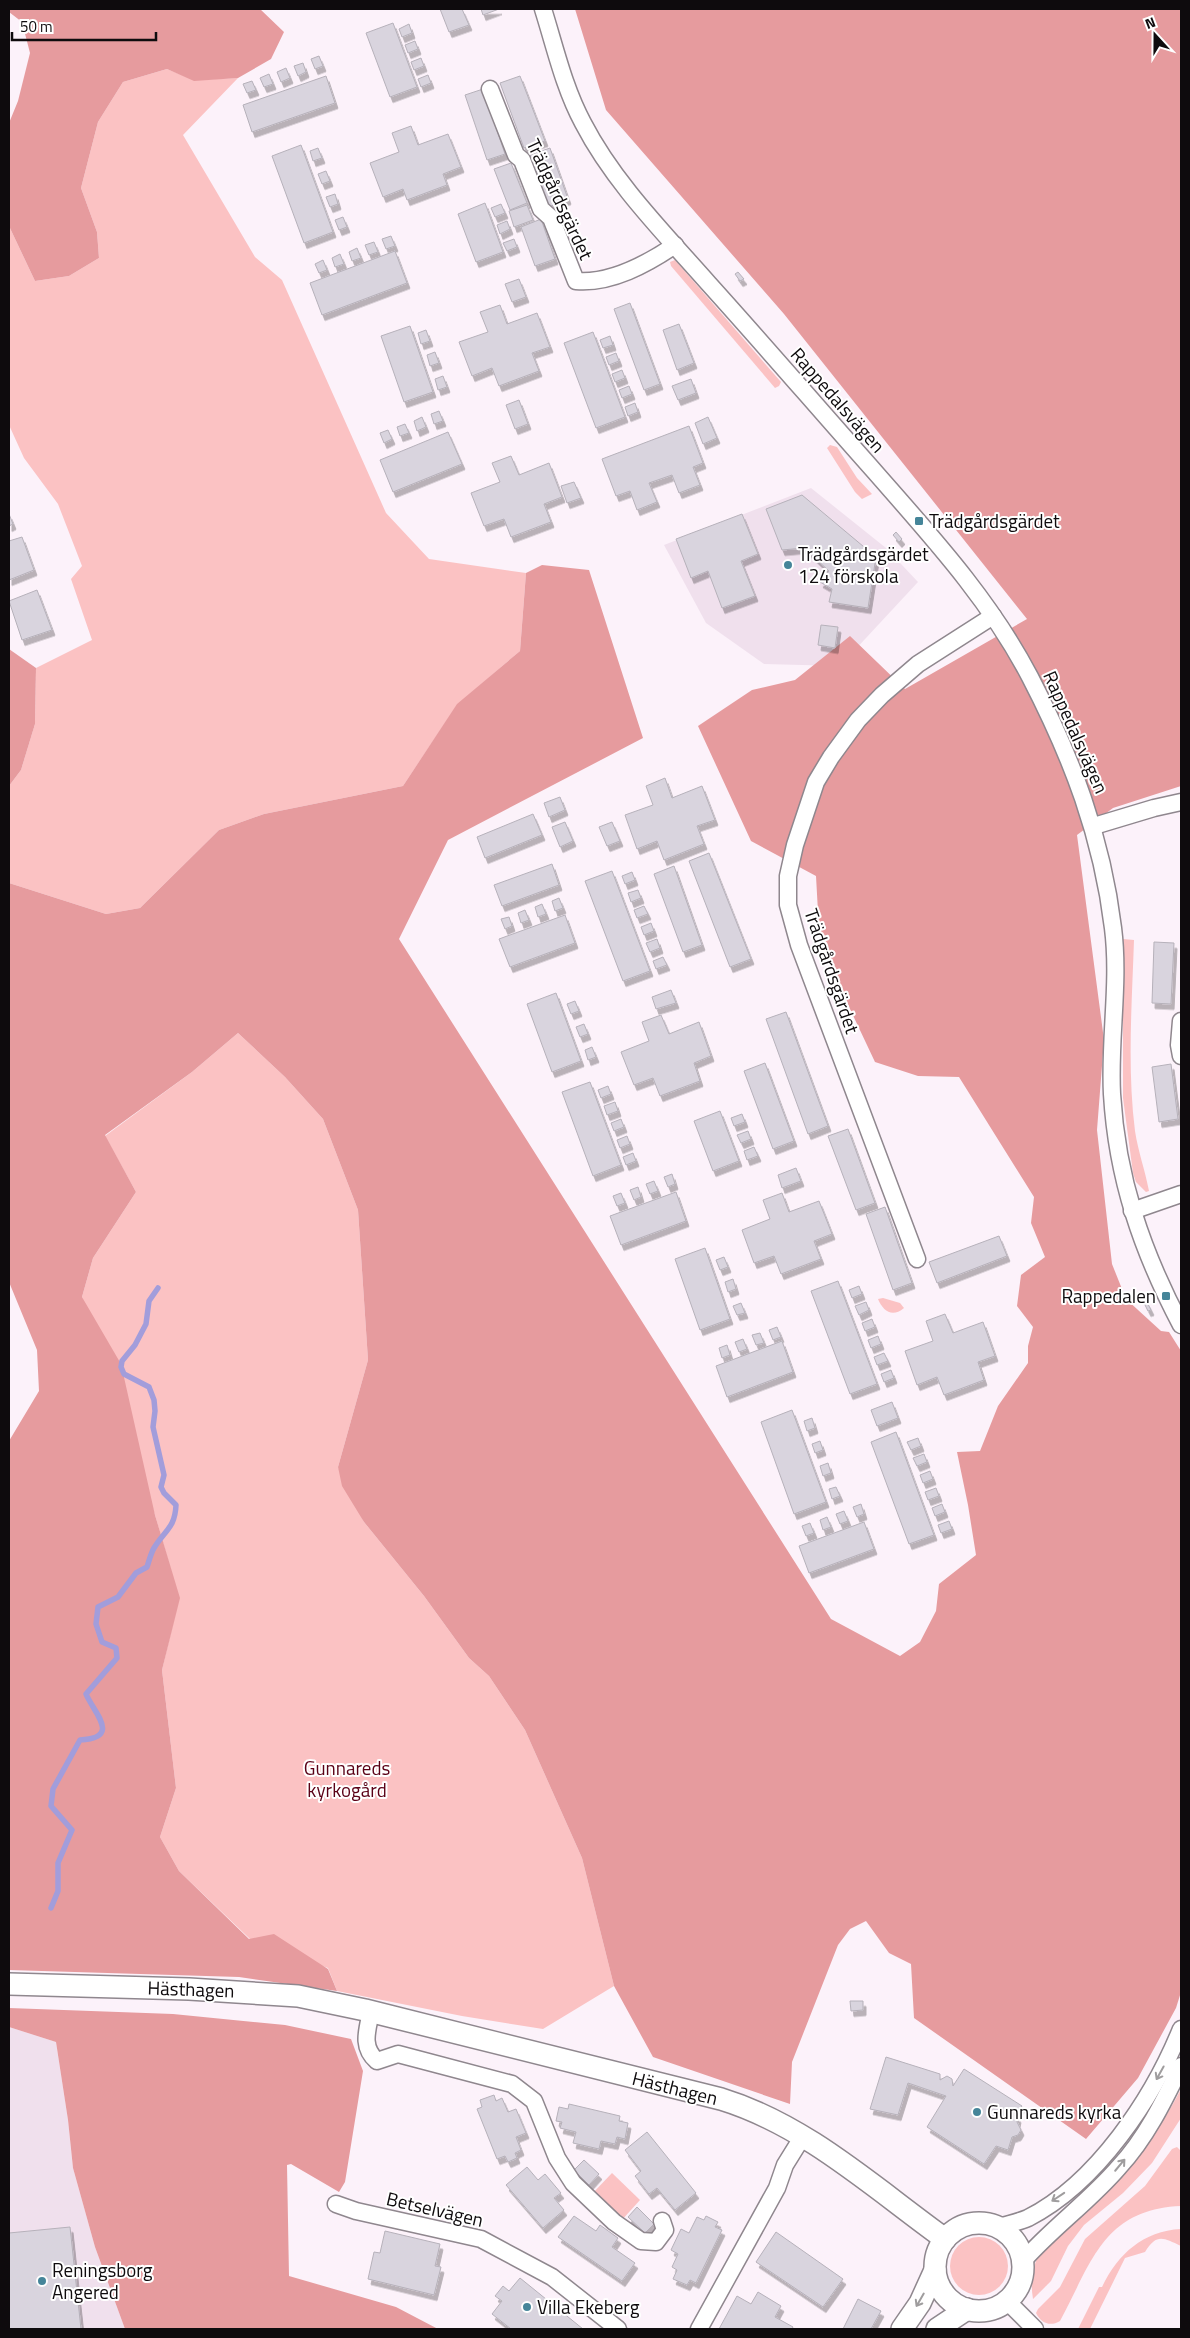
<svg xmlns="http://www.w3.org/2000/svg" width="1190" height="2338" font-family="'Titillium Web',sans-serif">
<defs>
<filter id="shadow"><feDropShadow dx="3" dy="5.5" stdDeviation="0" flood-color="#0004"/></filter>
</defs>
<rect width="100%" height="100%" fill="#fcf2fa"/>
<g fill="#f0e0ed">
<polygon points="811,488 886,548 918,582 840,666 764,664 706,623 664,545"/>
<polygon points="9,2027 56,2042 68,2120 73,2168 95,2247 125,2329 9,2329"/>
</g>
<g fill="#fbc2c3">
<polygon points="167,69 194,80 238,78 183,135 255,257 282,280 386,513 429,559 526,573 520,651 457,705 403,786 264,814 219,830 140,908 106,914 9,883 9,786 21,770 35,724 36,668 92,640 71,579 82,566 58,504 24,458 9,425 9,226 35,281 69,276 99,258 97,232 81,188 98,122 123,82"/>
<polygon points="675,260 781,382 779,386 775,388 671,266 670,262"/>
<polygon points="830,445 837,447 857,478 872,494 862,499 855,492 827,448"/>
<path d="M1123 939 1134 940C1132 1003 1127 1068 1135 1131 1138 1151 1145 1170 1149 1191L1146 1192 1136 1182 1133 1173 1123 1098Z"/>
<polygon points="238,1033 285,1077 323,1119 358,1210 368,1360 338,1467 364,1522 424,1596 469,1658 489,1676 525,1730 582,1858 614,1986 543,2029 462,2016 337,1991 328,1968 250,1939 179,1871 160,1837 176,1788 162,1670 179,1598 155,1515 82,1297 93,1258 136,1192 105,1136 192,1072"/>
<path d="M883 1298 900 1303 904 1308C892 1318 883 1311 878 1299Z"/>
<path d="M1181 2089V2118L1152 2163 1123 2193 1084 2225 1068 2246 1051 2281 1033 2299C1030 2281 1032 2262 1044 2248 1060 2229 1084 2214 1102 2197 1134 2167 1161 2128 1181 2089Z"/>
<path d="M1177 2147 1181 2151V2206C1103 2209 1091 2264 1060 2321 1050 2327 1041 2323 1036 2313L1038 2309 1060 2287 1085 2239 1145 2186 1172 2149Z"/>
<polygon points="612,2173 640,2200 621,2221 592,2194"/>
<path d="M1181 2229V2246C1163 2238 1157 2233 1145 2252L1125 2258 1090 2329H1078L1099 2287H1102C1118 2254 1143 2231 1181 2229Z"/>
<circle cx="979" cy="2266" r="29"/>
</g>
<g fill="#e69b9e">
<polygon points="9,9 260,9 284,32 271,59 238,78 194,81 167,69 123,82 98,122 81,188 97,232 99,258 69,276 35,281 9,226 9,123 18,101 30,53 22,22 9,12"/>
<polygon points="575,9 1181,9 1181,786 1113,808 1077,835 1104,1040 1097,1130 1112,1264 1126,1299 1161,1331 1169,1332 1181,1351 1181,1992 1176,2008 1138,2078 1086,2139 914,2018 911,1964 889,1953 866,1921 850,1929 838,1945 792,2062 790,2104 653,2057 614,1986 582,1858 525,1730 489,1676 469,1658 424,1596 364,1522 342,1486 338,1467 368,1360 358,1210 323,1119 285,1077 238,1033 192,1072 105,1135 136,1192 93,1258 82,1297 121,1364 155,1515 180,1598 162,1670 176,1788 160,1837 179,1871 249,1939 274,1934 328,1969 337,1991 239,1977 9,1970 9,1441 39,1391 37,1350 9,1282 9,883 106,914 140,908 219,830 264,814 403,786 457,704 520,651 526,573 542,565 589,570 643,738 448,840 399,939 831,1619 900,1656 920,1642 936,1611 939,1584 976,1555 968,1505 957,1452 980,1451 998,1406 1028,1363 1028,1346 1033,1327 1017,1306 1021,1275 1045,1257 1031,1223 1034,1197 959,1077 918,1076 875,1062 850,1009 819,930 816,876 751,841 698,726 752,690 795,680 850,636 905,689 1027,619 784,314 606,110"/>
<polygon points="9,649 36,668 35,724 21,770 9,786"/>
<polygon points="9,2008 173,2014 285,2025 351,2039 363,2071 345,2182 339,2192 291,2164 287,2165 289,2276 396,2307 438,2329 125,2329 95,2247 73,2168 68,2120 56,2042 9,2027"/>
</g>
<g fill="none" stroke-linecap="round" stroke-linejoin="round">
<path stroke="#a29ddb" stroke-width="5.5" d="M51 1908 58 1891V1863L72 1830 51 1806 53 1789 80 1740C122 1738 94 1713 86 1694L117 1658 116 1648 102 1642 96 1624 98 1607 118 1597 136 1573 147 1567C149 1561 151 1553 154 1548 165 1530 175 1528 176 1505L164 1493 161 1487 164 1475 153 1427 155 1411 154 1400 149 1387 124 1374 121 1367 122 1361 135 1345 146 1324 149 1301 158 1288"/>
</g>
<g fill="#d9d4de" stroke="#b6b1ba" filter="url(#shadow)">
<polygon points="440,9 462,9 469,25 449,32"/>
<polygon points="481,9 499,9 483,15"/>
<polygon points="393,23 417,87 390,97 366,33"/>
<polygon points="409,24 412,33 402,37 399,29"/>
<polygon points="415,41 418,49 408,53 405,45"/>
<polygon points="319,56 323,66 315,69 311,59"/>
<polygon points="421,58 424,66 414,70 411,62"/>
<polygon points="303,63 306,72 298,76 294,66"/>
<polygon points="286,68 290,78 281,82 277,72"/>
<polygon points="269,74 273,84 264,87 260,78"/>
<polygon points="428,75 431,83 421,87 418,79"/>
<polygon points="326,76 335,103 252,132 243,105"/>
<polygon points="520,76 545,141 524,148 500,83"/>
<polygon points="252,81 256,90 247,93 243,84"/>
<polygon points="483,89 505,154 487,160 465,95"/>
<polygon points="411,126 418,145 448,134 461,167 443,174 447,185 407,200 403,189 383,197 370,163 399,152 392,133"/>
<polygon points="301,145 333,232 304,243 272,156"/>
<polygon points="318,148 322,158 313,161 310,151"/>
<polygon points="550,148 568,199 549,207 530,155"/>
<polygon points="511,163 527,203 510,210 494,169"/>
<polygon points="326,171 330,181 322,184 318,174"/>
<polygon points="335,194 338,204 330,207 326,197"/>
<polygon points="485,203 503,252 476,262 458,214"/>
<polygon points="501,204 505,213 495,217 491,208"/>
<polygon points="527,205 533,220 514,227 509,211"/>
<polygon points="343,217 347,227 339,230 335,220"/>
<polygon points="541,219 555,259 535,266 521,227"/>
<polygon points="507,221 510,229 500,234 497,225"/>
<polygon points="391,236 395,246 386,249 382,239"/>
<polygon points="514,239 517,247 507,251 503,243"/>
<polygon points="374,242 378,252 369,255 365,245"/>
<polygon points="357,248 361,258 352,261 349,252"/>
<polygon points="395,251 407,283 322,315 310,283"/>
<polygon points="340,254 344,264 335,267 332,258"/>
<polygon points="323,260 327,270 319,273 315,264"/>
<polygon points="738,272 744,279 740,281 735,274"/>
<polygon points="519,279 526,297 512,302 505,284"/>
<polygon points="630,303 660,384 644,390 614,309"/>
<polygon points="500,305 507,324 537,313 550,347 532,353 539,371 499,386 492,368 472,376 459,342 488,332 480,312"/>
<polygon points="679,324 694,363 677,370 663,330"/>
<polygon points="410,326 433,392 404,402 381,336"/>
<polygon points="426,330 430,341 421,344 418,333"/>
<polygon points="593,332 625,417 596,428 564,343"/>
<polygon points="610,336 613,345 603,348 600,340"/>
<polygon points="435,352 439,363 430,366 427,355"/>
<polygon points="616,353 619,361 609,365 606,357"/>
<polygon points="622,370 625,378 615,382 612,374"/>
<polygon points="443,376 447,387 438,390 435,379"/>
<polygon points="691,379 696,393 678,400 672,386"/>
<polygon points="629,386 632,394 622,398 619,390"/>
<polygon points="519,400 528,424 515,429 506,405"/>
<polygon points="635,403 638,412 628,416 625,407"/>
<polygon points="439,411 443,421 434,424 431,414"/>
<polygon points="422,417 426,427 417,431 414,421"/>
<polygon points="708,417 717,438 703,444 695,423"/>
<polygon points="405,424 409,433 400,436 397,427"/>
<polygon points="689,426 703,463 693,467 700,485 679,493 672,475 649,483 657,502 637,510 630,491 616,496 602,459"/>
<polygon points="388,430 392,439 384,443 380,433"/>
<polygon points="448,432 462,464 393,492 380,460"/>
<polygon points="511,456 519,475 549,463 562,497 544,504 551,522 511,537 504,519 484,526 471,493 500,482 492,463"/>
<polygon points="574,482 581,498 567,503 561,486"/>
<polygon points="802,495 876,557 868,608 829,602 832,589 820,582 829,571 804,548 782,550 766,509"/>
<polygon points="9,514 13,524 9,526"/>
<polygon points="742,514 758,554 741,561 755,596 722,608 708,571 691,578 676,539"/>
<polygon points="896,532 902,539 899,542 893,535"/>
<polygon points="22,537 34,570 9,580 9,541"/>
<polygon points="37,590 52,630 22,640 9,601"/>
<polygon points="821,625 838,627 835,648 818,645"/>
<polygon points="665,778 672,798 702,786 715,820 697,826 704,844 664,860 657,841 637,849 625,815 653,805 646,786"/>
<polygon points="560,797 565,810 549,817 544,803"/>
<polygon points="533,814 542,835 485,858 477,837"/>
<polygon points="565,822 573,841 560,847 552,827"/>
<polygon points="612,822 620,841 607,846 599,827"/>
<polygon points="709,853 751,959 730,967 689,861"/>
<polygon points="552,864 559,885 502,906 494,885"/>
<polygon points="674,866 702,945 683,952 654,874"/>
<polygon points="612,871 650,971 623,981 585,881"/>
<polygon points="632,872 635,880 625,884 622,876"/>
<polygon points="638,890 641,898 631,902 628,893"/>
<polygon points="559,898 563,908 555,911 552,901"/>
<polygon points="542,904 546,914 538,917 535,907"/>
<polygon points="644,906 648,914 637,918 634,910"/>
<polygon points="525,910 529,920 521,923 518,913"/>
<polygon points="565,915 575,943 510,967 499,939"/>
<polygon points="509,917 512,926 505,929 501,919"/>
<polygon points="651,923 654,931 644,935 641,927"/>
<polygon points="657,939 660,948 650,952 646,943"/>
<polygon points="1154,942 1174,943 1171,1004 1152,1003"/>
<polygon points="663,957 667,965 656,969 653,961"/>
<polygon points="671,990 676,1003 656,1009 652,997"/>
<polygon points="556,993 581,1061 552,1072 527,1004"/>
<polygon points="575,1001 579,1011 571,1014 567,1004"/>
<polygon points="786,1012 828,1126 808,1134 766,1019"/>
<polygon points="661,1015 669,1034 699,1022 711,1056 694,1063 700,1081 660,1096 653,1078 634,1085 621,1052 649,1041 642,1022"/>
<polygon points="584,1024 588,1034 580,1037 576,1027"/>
<polygon points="592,1047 596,1057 588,1060 585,1050"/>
<polygon points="765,1063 794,1141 773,1149 744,1071"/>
<polygon points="1171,1064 1178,1119 1159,1122 1152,1067"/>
<polygon points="590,1082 621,1165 593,1176 562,1092"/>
<polygon points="608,1086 611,1094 601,1098 598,1090"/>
<polygon points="615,1102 618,1111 607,1115 604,1106"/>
<polygon points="720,1111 739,1161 713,1171 694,1121"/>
<polygon points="742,1114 745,1122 734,1126 731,1118"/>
<polygon points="621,1119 624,1127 614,1131 611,1123"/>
<polygon points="848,1129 875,1203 856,1210 828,1136"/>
<polygon points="748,1131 751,1139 741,1143 737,1135"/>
<polygon points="627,1136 630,1144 620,1148 617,1140"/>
<polygon points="754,1147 758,1156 747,1160 744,1151"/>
<polygon points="633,1153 636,1161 626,1165 623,1157"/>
<polygon points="796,1168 801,1181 782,1188 778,1175"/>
<polygon points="672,1174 675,1184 668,1187 664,1177"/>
<polygon points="654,1181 658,1191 650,1194 646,1184"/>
<polygon points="638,1187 641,1197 634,1200 630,1190"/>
<polygon points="676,1192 686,1221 621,1245 610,1216"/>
<polygon points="621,1193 625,1203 617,1206 613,1196"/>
<polygon points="782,1193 789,1212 819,1201 832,1234 814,1241 821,1259 781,1274 774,1256 754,1263 742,1230 770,1219 763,1200"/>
<polygon points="885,1207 912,1283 893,1290 866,1214"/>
<polygon points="999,1236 1007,1256 937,1283 929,1262"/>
<polygon points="705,1248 730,1319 700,1330 675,1259"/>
<polygon points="724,1257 728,1267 720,1270 716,1260"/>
<polygon points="733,1279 736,1289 728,1292 725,1282"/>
<polygon points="838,1281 877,1384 850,1394 811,1291"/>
<polygon points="859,1286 862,1294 852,1298 849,1290"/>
<polygon points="866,1302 869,1310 859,1315 855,1306"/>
<polygon points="1147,1302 1151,1310 1148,1311 1144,1303"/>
<polygon points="741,1303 745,1313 737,1315 733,1306"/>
<polygon points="945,1314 953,1333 983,1322 995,1356 978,1362 984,1380 944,1395 937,1377 917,1385 905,1351 933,1341 926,1321"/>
<polygon points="872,1319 875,1327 865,1331 862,1323"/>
<polygon points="777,1327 781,1337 773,1340 769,1330"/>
<polygon points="760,1333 764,1343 756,1345 752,1335"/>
<polygon points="878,1336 881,1344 871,1348 868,1340"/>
<polygon points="743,1339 747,1349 739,1352 735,1342"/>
<polygon points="782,1341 793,1372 727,1397 716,1366"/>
<polygon points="727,1345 730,1355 722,1358 719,1348"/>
<polygon points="884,1353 888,1361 877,1365 874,1357"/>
<polygon points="891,1370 894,1378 884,1382 881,1374"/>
<polygon points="892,1402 898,1418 877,1426 871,1410"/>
<polygon points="792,1410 826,1502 794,1514 761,1422"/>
<polygon points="812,1418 815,1428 807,1431 804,1421"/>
<polygon points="896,1432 934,1535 909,1544 871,1442"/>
<polygon points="918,1438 921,1446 911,1450 907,1442"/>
<polygon points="820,1441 823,1450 815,1453 812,1444"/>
<polygon points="924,1454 927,1462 917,1466 913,1458"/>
<polygon points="828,1463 831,1473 823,1476 820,1466"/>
<polygon points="930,1471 933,1479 923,1483 920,1475"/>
<polygon points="836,1487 840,1496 832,1499 829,1489"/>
<polygon points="936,1488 939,1496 928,1500 925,1492"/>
<polygon points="861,1504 864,1514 857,1517 853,1507"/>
<polygon points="942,1504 945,1512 935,1516 932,1508"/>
<polygon points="844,1511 848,1521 840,1524 836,1514"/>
<polygon points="827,1517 831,1527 823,1530 820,1520"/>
<polygon points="949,1521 952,1529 941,1533 938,1525"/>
<polygon points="864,1522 874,1549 809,1573 799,1546"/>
<polygon points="810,1523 814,1533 806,1536 802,1526"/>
<polygon points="850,2001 863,2001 863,2010 851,2011"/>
<polygon points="886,2057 940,2074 940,2080 947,2076 952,2079 953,2086 964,2069 1022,2106 1015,2116 1018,2117 1017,2122 1021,2130 1018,2135 1012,2137 1008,2150 996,2146 984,2164 927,2127 946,2096 908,2083 898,2115 870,2109"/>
<polygon points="494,2095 496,2101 502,2098 508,2112 516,2109 526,2133 516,2137 521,2150 515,2153 517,2158 508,2162 505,2156 497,2159 477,2109 482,2107 480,2100"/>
<polygon points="569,2104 620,2116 619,2121 628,2123 625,2139 617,2137 615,2144 601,2141 599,2149 573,2143 576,2132 560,2128 562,2122 556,2121 559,2107 568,2109"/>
<polygon points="647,2132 696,2193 675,2210 657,2188 649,2194 635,2176 641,2171 625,2150"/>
<polygon points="584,2160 599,2174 589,2185 574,2170"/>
<polygon points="527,2167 538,2180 545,2174 561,2193 554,2198 564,2210 543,2228 506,2185"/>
<polygon points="637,2207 654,2224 645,2233 628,2217"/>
<polygon points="574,2216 596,2231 600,2225 618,2238 612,2247 635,2263 622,2281 558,2237"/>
<polygon points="706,2216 718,2222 715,2227 722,2230 696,2283 690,2280 687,2285 673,2279 677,2270 672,2267 678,2254 671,2250 681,2229 689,2233 697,2217 704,2220"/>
<polygon points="70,2227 81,2329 9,2329 9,2233"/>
<polygon points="385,2231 440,2244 435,2266 441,2267 434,2295 368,2279 374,2252 380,2253"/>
<polygon points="776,2232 843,2279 823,2307 756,2262"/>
<polygon points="520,2278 583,2329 511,2329 492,2314 502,2301 495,2296 503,2286 509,2291"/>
<polygon points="758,2292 781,2306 775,2317 793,2327 792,2329 719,2329 737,2296 751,2304"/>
<polygon points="858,2299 881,2311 871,2329 843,2329"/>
</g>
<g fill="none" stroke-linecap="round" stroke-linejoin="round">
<g stroke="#8f878e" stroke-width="19">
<g id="minor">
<path d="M543 9C555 47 564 88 583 123 614 183 665 234 709 284 765 346 819 409 875 472 931 536 990 600 1030 677 1072 758 1102 837 1113 928 1120 983 1109 1039 1112 1094 1117 1179 1142 1251 1181 1325"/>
<path d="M490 89 516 155 522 160 541 209 551 218 576 281C611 284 647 264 675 245"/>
<polyline points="1094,826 1154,808 1181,802"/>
<polyline points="1181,1021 1179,1045 1181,1056"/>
<polyline points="1132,1211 1181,1194"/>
<polyline points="917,1259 799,945 788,905 788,876 795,845 816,782 831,757 858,720 882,695 918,664 993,616"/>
<path d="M371 2012C367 2031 361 2047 377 2061L398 2054 512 2084 534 2101 557 2158 573 2183 614 2222 641 2241 656 2242 665 2230 662 2221"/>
<polyline points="336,2204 356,2211 481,2239 552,2277 618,2329"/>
<path d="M999 2227C1008 2224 1019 2222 1028 2218 1097 2183 1153 2098 1181 2029"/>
<path d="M1023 2261C1053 2227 1090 2201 1119 2167 1146 2138 1164 2101 1181 2066"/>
<polyline points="1007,2301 1035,2329"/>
<polyline points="699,2329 777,2188 785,2165 803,2136"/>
</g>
</g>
<g stroke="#8f878e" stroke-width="24">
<g id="tertiary">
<path d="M9 1984 189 1989 298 1996 365 2010 721 2099C806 2125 874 2188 945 2239"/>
<circle cx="979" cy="2267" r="44"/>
<polyline points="902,2329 920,2303 935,2270"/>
<polyline points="937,2329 967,2309"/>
</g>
</g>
<use href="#minor" stroke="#fff" stroke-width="16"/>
<use href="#tertiary" stroke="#fff" stroke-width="21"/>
</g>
<defs><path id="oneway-shaft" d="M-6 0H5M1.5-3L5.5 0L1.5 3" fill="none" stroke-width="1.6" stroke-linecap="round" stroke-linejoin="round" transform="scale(1.25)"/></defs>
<g stroke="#9f9d9e">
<use href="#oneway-shaft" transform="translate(1160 2073) rotate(119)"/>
<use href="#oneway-shaft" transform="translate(1120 2165) rotate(-50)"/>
<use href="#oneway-shaft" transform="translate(1058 2197) rotate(146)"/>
<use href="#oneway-shaft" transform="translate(920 2300) rotate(120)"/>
</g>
<g fill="#458599" stroke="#fff" stroke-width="2">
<rect x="914" y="516" width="10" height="10" rx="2.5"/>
<circle cx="788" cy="565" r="5"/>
<rect x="1161" y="1291" width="10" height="10" rx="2.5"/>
<circle cx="977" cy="2112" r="5"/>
<circle cx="42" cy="2281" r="5"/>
<circle cx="527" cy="2307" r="5"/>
</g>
<g text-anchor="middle" stroke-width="4" stroke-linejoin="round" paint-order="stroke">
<g font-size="19" fill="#0e0b0d" stroke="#fff">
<text transform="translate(560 199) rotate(65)" y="7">Trädgårdsgärdet</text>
<text transform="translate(838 400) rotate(49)" y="7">Rappedalsvägen</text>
<text transform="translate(1076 732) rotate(66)" y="7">Rappedalsvägen</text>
<text transform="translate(832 971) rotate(71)" y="7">Trädgårdsgärdet</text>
<text transform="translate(191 1989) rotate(2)" y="7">Hästhagen</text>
<text transform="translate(675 2088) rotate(14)" y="7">Hästhagen</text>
<text transform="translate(435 2209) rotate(13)" y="7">Betselvägen</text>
</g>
<g font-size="19" fill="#0e0b0d" stroke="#fff" text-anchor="start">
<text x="929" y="528">Trädgårdsgärdet</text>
<text x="798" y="561">Trädgårdsgärdet<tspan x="798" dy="22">124 förskola</tspan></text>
<text x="1156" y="1303" text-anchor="end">Rappedalen</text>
<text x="987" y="2119">Gunnareds kyrka</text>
<text x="52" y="2277">Reningsborg<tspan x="52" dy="22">Angered</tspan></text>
<text x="537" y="2314">Villa Ekeberg</text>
</g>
<g font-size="19" fill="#5a0016" stroke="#fff">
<text x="347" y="1775">Gunnareds<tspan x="347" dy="22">kyrkogård</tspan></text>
</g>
</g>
<rect width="1190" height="2338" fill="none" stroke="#0e0b0d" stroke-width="20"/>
<g transform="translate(1155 35) rotate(339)" stroke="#ffffff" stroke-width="4" paint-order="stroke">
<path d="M0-4L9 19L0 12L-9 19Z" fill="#0e0b0d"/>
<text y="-8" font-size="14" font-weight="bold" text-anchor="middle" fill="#0e0b0d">N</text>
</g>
<path d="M12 32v8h144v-8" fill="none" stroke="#0e0b0d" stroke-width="2.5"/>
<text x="20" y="32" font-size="15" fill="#0e0b0d" stroke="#ffffff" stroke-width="4" paint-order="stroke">50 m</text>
</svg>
